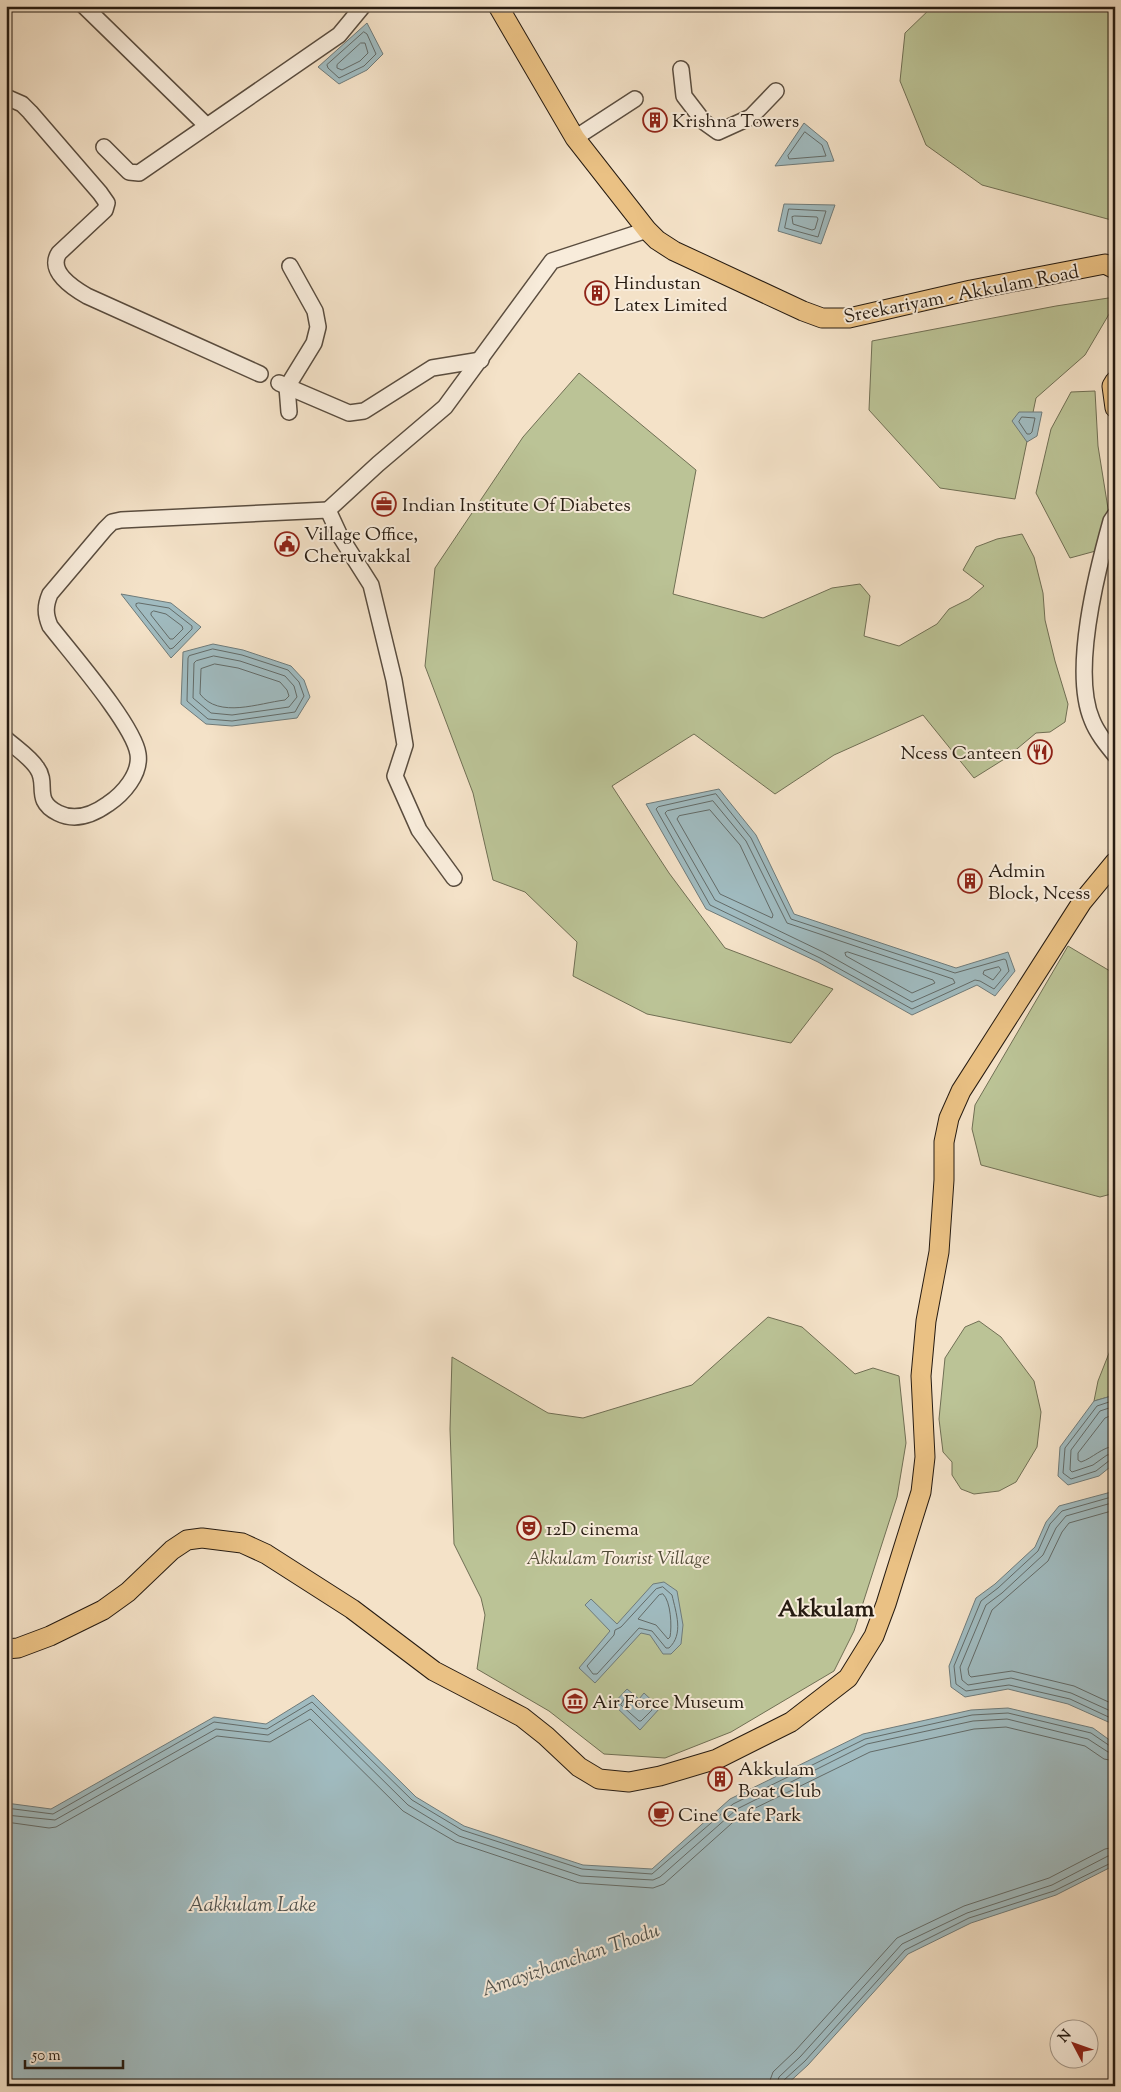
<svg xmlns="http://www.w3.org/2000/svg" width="1121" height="2092" font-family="'Sorts Mill Goudy',serif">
<rect width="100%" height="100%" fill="#f4e2c8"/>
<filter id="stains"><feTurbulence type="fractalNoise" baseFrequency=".004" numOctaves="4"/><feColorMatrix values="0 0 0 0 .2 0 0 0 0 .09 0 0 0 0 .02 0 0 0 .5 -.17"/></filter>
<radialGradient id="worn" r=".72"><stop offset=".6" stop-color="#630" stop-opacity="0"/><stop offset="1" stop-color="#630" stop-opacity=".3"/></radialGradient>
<g fill="#bbc396" stroke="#706f54">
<polygon points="933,6 1115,6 1115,221 982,185 926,145 900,81 905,33"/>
<polygon points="1115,297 1115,304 1085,355 1036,398 1015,499 940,488 869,410 872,341 1056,306"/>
<polygon points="579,373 696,470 673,594 763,618 832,588 860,584 870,596 864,636 899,646 937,624 949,609 969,599 984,586 963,570 976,547 997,539 1022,534 1034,557 1043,593 1045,620 1055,661 1068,704 1065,722 1050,732 1036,733 1006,758 974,778 923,715 834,755 775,794 694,734 612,786 669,873 725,948 833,989 791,1043 647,1014 573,976 577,942 525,892 493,880 473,793 425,666 435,568 523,437"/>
<polygon points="1095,391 1098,446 1114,546 1070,558 1036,493 1051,429 1071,392"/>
<polygon points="1068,946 1115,974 1115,1193 1100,1197 981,1165 972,1129 975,1105"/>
<polygon points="768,1317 802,1327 855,1374 873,1368 899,1376 906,1443 897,1497 854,1631 834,1671 731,1732 665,1758 604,1754 549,1711 477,1669 485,1615 481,1598 454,1544 450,1429 452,1357 548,1413 583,1418 692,1385"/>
<polygon points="979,1321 1001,1337 1034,1381 1041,1412 1037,1447 1016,1482 999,1491 974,1494 961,1489 952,1475 952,1462 943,1452 939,1419 945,1358 965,1327"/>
<polygon points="1115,1338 1115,1395 1094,1401 1098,1381"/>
</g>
<g fill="#a0bbc0" stroke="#6f7b7a">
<polygon points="367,23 383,54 367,70 339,84 318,67"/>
<polygon points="804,123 827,142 834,161 775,166"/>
<polygon points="784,204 835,205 821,244 778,231"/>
<polygon points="1019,412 1042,412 1037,436 1027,442 1012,421"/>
<polygon points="121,594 171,603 201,627 171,658"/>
<polygon points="213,644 243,650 291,666 304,680 310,697 297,718 232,726 206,724 181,704 183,652"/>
<polygon points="719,789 756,835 794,914 956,968 1008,952 1015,971 995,996 977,985 912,1015 818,962 706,909 646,804"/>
<polygon points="1115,1395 1115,1463 1099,1476 1068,1485 1058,1476 1060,1447 1094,1401"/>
<polygon points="1115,1491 1115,1725 1068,1704 1008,1689 965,1697 951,1687 949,1666 976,1598 995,1584 1035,1547 1046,1522 1059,1506"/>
<polygon points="664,1582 677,1591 683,1625 681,1644 671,1654 663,1654 650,1635 641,1633 595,1683 579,1668 610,1631 585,1605 591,1599 617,1624 653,1584"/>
<polygon points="627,1689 639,1699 644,1693 660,1708 640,1730 613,1704"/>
<polygon points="313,1695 416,1797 464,1826 583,1865 652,1869 730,1799 863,1734 971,1710 1008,1708 1093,1728 1115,1744 1115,1865 1056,1895 971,1923 908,1954 808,2065 785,2086 6,2086 6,1803 51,1809 214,1717 266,1724"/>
</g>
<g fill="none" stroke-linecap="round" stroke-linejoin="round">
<g stroke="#636b68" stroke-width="1">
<polygon points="364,32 367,34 376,54 364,66 339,78 328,68 327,65"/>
<polygon points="361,43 365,43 368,53 360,61 342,70 337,68 337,65"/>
<polygon points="805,132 822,145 826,156 789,159 788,156"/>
<polygon points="789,209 826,211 818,237 785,228"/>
<polygon points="795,216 817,217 818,219 815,229 812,230 793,224 792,217"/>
<polygon points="1022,417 1035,418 1032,432 1030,434 1027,434 1019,422"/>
<polygon points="139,603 169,608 192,626 192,629 173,648 170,649 136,606 136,604"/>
<polygon points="154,611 166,614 182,626 183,629 173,639 170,639 151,615 151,613"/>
<polygon points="213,649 242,655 288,670 299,682 304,696 295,712 232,721 208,719 187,701 188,658 189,656"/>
<polygon points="214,656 240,661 285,676 294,686 297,697 289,707 232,715 211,713 193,698 194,663 196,661"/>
<path d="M215 664 238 668 280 682 287 690 289 696 285 700C259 703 219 719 200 694L201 669Z"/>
<polygon points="716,794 751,838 791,919 955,973 1004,959 1006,960 1009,971 994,989 980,981 975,980 912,1009 820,958 710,905 656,809 658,807"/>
<polygon points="713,801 746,841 787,923 953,979 955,983 912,1002 823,952 715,900 665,813 667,811"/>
<polygon points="710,810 740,845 773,915 772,918 720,894 677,819 679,816"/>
<polygon points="848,952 933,980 935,983 912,993 846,956 845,953"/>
<polygon points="999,967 1001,970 993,980 983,974 984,971"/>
<polyline points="1115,1400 1097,1406 1065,1448 1063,1473 1071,1479 1096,1471 1110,1460 1115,1460"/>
<polyline points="1115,1406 1100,1411 1071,1450 1070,1470 1072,1472 1093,1465 1107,1455 1115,1454"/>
<path d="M1115 1414 1105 1418 1078 1453V1460L1081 1462C1093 1458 1102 1447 1115 1446"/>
<polyline points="1115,1496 1062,1511 1050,1524 1038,1551 998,1588 981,1601 954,1666 956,1684 966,1691 1009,1685 1070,1699 1115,1720"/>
<polyline points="1115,1502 1066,1516 1056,1528 1043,1555 1002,1593 986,1605 960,1667 962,1680 968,1685 1011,1678 1071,1693 1115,1713"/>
<polyline points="1115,1510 1069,1523 1062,1532 1048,1561 992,1610 968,1669 969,1675 971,1677 1012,1671 1074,1686 1115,1705"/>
<path d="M663 1587 672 1595C676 1613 684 1634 669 1648H666L652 1631 639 1628 597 1674H593L587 1666 614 1635 615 1630 621 1627 656 1589Z"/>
<path d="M663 1594C671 1601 672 1627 670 1637L668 1639 656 1625 638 1619 659 1595Z"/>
<polygon points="626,1697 637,1703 646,1702 652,1710 641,1721 639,1721 621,1705"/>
<polyline points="6,1808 53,1814 214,1722 267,1729 312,1702 412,1800 462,1830 582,1869 652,1874 733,1804 865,1739 972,1715 1008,1713 1091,1733 1110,1746 1115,1747"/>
<polyline points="6,1815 55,1820 216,1729 268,1735 311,1709 408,1805 459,1836 581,1876 653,1880 660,1877 737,1809 867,1744 973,1721 1007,1719 1088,1739 1108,1752 1115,1753"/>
<polyline points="6,1822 49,1828 56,1827 217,1736 270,1742 310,1719 403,1811 456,1842 579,1883 653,1888 664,1884 741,1815 870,1752 974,1729 1006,1727 1085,1746 1104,1759 1115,1761"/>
<polyline points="768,2086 773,2072 795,2051 897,1938 964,1906 1049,1878 1105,1849 1115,1847"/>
<polyline points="776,2086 779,2077 800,2057 902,1944 967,1913 1052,1885 1108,1856 1115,1855"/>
<polyline points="782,2086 784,2080 805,2061 905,1950 969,1918 1054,1891 1115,1861"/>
</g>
<g stroke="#5a4d3f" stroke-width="18">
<g id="minor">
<polyline points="84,6 207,126"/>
<polyline points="681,69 684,96 704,122 718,132 751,117 776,91"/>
<path d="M6 97 22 104 30 112 100 193 107 203 105 210 59 253C47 271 73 288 87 296L260 374"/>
<polyline points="575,138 635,99"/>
<polyline points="104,147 129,172 139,173 339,35 363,6"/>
<polyline points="279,383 349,413 364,411 432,368 481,360"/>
<polyline points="289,412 287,387 314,343 318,327 315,311 290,266"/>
<path d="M1115 515 1111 521C1097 571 1071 671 1092 720 1097 733 1106 744 1115 755"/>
<path d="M6 739C16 748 30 757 37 768 49 784 32 800 58 813 76 822 94 814 108 804 123 794 141 774 138 754 134 725 70 652 50 626 45 614 45 606 50 594L105 529 112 522 121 520 328 510"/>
<polyline points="454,878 419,830 395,776 405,745 394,680 371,585 340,536 328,510 378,464 445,407 552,261 647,230"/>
</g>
</g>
<g stroke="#261b11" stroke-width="21">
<g id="major">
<polyline points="498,6 575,138 647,230 657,240 674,251 803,311 822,318 849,318 971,290 1105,264 1115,269"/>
<polyline points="1115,381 1112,386 1115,408"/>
<polyline points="6,1649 18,1648 50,1636 103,1610 128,1592 172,1550 187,1540 202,1538 242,1543 266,1554 352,1609 434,1671 522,1717 546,1736 579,1767 599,1779 629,1782 660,1776 717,1759 791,1722 848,1678 874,1636 886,1604 921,1492 925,1457 921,1376 926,1321 939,1252 944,1180 944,1142 949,1118 961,1091 1082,902 1115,862"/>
</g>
</g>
<use href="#minor" stroke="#f8ecdb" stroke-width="15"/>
<use href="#major" stroke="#eac184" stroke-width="19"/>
</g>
<defs>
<g id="building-ring" transform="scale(1.25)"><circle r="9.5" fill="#f8ecdb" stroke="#8f2418" stroke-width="1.5"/><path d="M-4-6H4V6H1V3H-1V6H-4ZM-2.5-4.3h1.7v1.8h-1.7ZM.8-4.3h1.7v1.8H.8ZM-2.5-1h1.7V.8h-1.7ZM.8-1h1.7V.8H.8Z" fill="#8f2418"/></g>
<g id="office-ring" transform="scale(1.25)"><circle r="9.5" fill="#f8ecdb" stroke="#8f2418" stroke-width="1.5"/><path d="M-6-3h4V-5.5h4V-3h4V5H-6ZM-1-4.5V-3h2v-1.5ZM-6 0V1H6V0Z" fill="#8f2418"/></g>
<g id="civic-ring" transform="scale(1.25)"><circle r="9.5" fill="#f8ecdb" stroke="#8f2418" stroke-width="1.5"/><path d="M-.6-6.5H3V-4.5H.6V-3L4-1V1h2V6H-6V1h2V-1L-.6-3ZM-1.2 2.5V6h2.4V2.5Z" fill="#8f2418"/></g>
<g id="restaurant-ring" transform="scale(1.25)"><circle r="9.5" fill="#f8ecdb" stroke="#8f2418" stroke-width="1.5"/><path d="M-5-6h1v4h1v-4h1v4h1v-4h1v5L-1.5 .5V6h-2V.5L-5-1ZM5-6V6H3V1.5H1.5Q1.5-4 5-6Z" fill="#8f2418"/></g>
<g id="theatre-ring" transform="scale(1.25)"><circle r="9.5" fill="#f8ecdb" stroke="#8f2418" stroke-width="1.5"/><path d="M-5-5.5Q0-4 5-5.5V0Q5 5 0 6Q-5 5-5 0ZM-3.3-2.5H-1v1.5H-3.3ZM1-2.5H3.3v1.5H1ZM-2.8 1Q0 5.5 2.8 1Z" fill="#8f2418"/></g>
<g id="museum-ring" transform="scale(1.25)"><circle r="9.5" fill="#f8ecdb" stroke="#8f2418" stroke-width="1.5"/><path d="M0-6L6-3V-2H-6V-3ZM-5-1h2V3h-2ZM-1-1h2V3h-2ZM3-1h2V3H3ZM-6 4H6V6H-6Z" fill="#8f2418"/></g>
<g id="cafe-ring" transform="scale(1.25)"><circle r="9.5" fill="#f8ecdb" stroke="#8f2418" stroke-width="1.5"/><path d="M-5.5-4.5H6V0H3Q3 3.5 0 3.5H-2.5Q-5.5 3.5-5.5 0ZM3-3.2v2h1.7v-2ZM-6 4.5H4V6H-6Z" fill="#8f2418"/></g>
</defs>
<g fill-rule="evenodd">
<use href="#building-ring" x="655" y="120"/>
<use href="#building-ring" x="597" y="293"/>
<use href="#office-ring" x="384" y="504"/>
<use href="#civic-ring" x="287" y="544"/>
<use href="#restaurant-ring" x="1040" y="752"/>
<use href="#building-ring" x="970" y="881"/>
<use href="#theatre-ring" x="529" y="1528"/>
<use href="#museum-ring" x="575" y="1701"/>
<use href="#building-ring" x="720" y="1779"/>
<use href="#cafe-ring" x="661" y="1814"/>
</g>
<g text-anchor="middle" stroke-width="4" stroke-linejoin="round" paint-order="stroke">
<g font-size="19" fill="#261b11" stroke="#f8ecdb" text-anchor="start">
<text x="672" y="127">Krishna Towers</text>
<text x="614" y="289">Hindustan<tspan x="614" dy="22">Latex Limited</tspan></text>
<text x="402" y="511">Indian Institute Of Diabetes</text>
<text x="304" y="540">Village Office,<tspan x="304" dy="22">Cheruvakkal</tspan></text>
<text x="1022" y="759" text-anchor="end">Ncess Canteen</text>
<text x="988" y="877">Admin<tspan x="988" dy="22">Block, Ncess</tspan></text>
<text x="546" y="1535">12D cinema</text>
<text x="592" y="1708">Air Force Museum</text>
<text x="738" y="1775">Akkulam<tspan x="738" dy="22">Boat Club</tspan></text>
<text x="678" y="1821">Cine Cafe Park</text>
</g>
<g font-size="19" fill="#261b11" stroke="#f8ecdb">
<text transform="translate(961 293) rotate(-11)" y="7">Sreekariyam - Akkulam Road</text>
</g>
<g font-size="19" font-style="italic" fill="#534d39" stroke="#f8ecdb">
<text x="618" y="1564">Akkulam Tourist Village</text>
</g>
<g font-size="20" font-style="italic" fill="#51534e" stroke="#f8ecdb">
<text x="252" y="1911">Aakkulam Lake</text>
<text transform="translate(570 1959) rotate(-19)" y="7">Amayizhanchan Thodu</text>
</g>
<g font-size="24" font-weight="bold" fill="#261b11" stroke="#f8ecdb">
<text x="826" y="1616">Akkulam</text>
</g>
</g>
<rect width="1121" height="2092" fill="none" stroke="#f4e2c8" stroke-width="25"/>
<rect x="8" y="8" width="1106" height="2077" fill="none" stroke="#261b11" stroke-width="2.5"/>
<rect x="12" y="12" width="1096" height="2067" fill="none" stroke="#261b11"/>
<g transform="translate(1074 2044) rotate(311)"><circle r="24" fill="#f8ecdb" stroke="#a4988a"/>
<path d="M0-4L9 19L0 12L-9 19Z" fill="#8f2418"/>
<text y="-8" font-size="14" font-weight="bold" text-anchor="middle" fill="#261b11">N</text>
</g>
<path d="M25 2060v8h98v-8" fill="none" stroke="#261b11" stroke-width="2.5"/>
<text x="32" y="2060" font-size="15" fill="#261b11" stroke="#f8ecdb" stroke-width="4" paint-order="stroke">50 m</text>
<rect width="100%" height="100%" filter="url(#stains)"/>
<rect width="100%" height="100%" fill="url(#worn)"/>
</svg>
